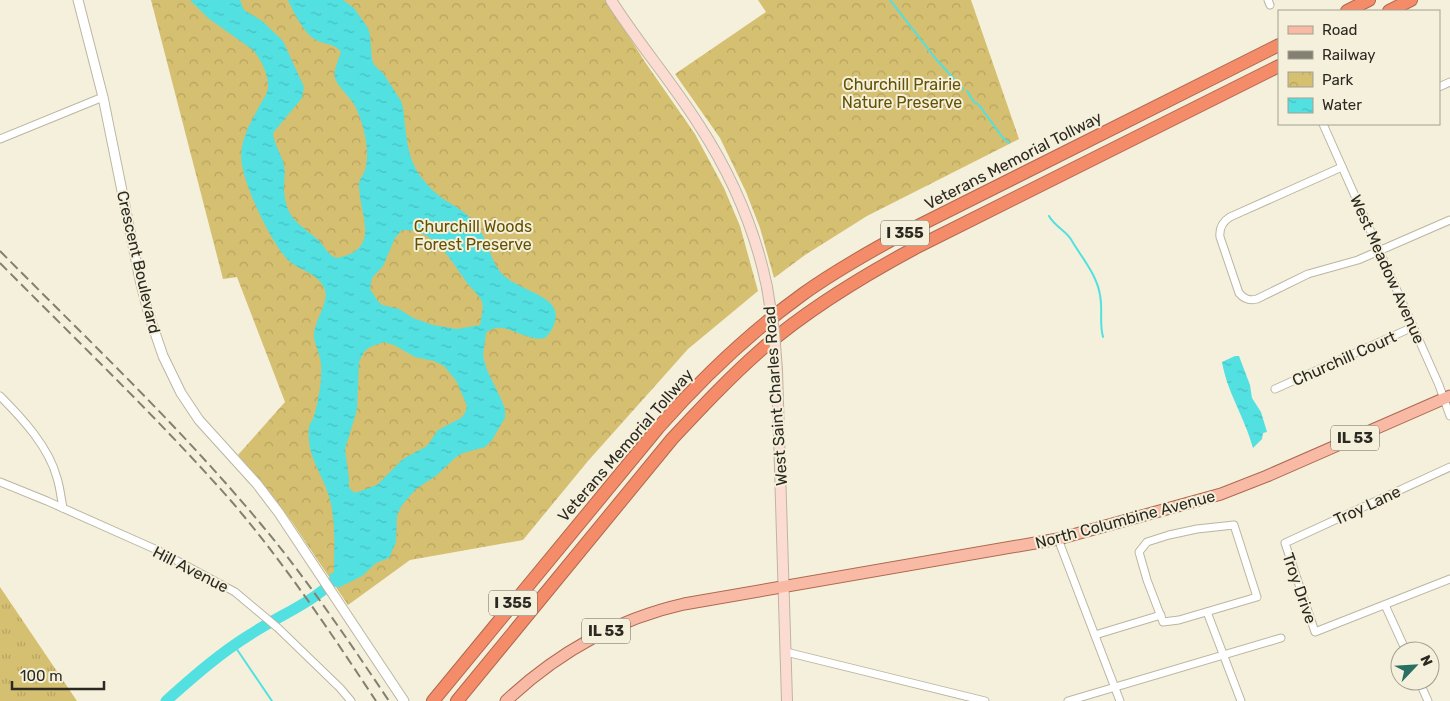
<svg xmlns="http://www.w3.org/2000/svg" width="1450" height="701" font-family="Rubik,sans-serif">
<defs>
<pattern id="grass-tufts" width="24" height="20" patternUnits="userSpaceOnUse" patternTransform="scale(1.25)"><rect width="24" height="20" fill="#d5bf70"/><path d="M3 7l-1-3M5 7V3M7 7l1-3M15 17l-1-3M17 17v-4M19 17l1-3" fill="none" stroke="#b7a461"/></pattern>
<pattern id="park-crowns" width="20" height="18" patternUnits="userSpaceOnUse" patternTransform="scale(1.25)"><rect width="20" height="18" fill="#d5bf70"/><path d="M2 6a3 3 0 1 1 6 0M12 15a3 3 0 1 1 6 0" fill="none" stroke="#b7a461"/></pattern>
<pattern id="water-ripples" width="26" height="14" patternUnits="userSpaceOnUse" patternTransform="scale(1.25)"><rect width="26" height="14" fill="#52e0e1"/><path d="M2 4q2-2 4 0t4 0M15 11q2-2 4 0t4 0" fill="none" stroke="#48c0c1"/></pattern>
</defs>
<rect width="100%" height="100%" fill="#f5f0db"/>
<polygon fill="url(#grass-tufts)" points="0,587 77,701 0,701"/>
<g fill="url(#park-crowns)">
<polygon points="151,0 606,0 645,62 695,134 724,188 740,226 758,291 688,349 588,461 523,540 410,560 348,605 292,522 271,494 238,455 285,402 237,277 223,279"/>
<polygon points="758,0 971,0 1019,139 867,216 805,255 774,278 760,228 746,192 720,138 675,74 766,12"/>
</g>
<g fill="url(#water-ripples)" fill-rule="evenodd">
<path d="M190 0H240L244 10 262 21 283 41 304 87 302 98 273 133C274 144 280 152 283 162 286 170 284 181 284 190 286 218 297 222 317 239 324 245 327 254 336 258 384 250 358 213 359 183 360 178 362 177 364 173 369 160 367 144 364 131 362 124 359 113 355 106 350 97 338 87 335 78 333 71 339 59 341 52 334 43 325 45 316 40 305 35 293 11 288 0H343L354 8 368 28 370 35 372 60 375 66 383 73 401 101 403 108C408 146 406 167 437 194 447 203 462 208 471 219 475 223 479 229 482 234 490 248 491 262 503 275 516 287 544 294 552 305 560 315 554 330 545 338 524 343 503 317 486 333L483 356 487 370 501 399 505 409V418L492 440 485 447 463 453 456 457 437 475 416 489 402 505 397 515 396 542 389 558 376 563 362 576 338 588 329 575 334 572C334 548 336 524 330 500 324 475 306 457 309 429 309 424 311 422 313 419 316 413 321 385 321 378 321 372 322 365 320 359 319 351 313 341 314 334 315 320 329 302 325 290 319 273 300 271 288 260 271 243 246 189 242 165 238 142 250 124 260 105 263 100 267 94 268 88 269 75 261 59 253 50L208 18ZM402 230C434 228 449 258 465 280 470 288 479 294 482 302 484 308 481 318 480 325L457 329 433 325 413 318 399 309 382 305 377 300 370 289 372 278 383 266 395 238ZM384 342 394 345 415 357 434 361 444 366 457 382 467 406 465 413 461 418 438 430 427 446 403 459 377 485 355 493 349 488V479L345 449 357 410 359 362 364 352 370 347Z"/>
<path d="M1235 356H1239L1250 385 1252 398 1261 412 1267 432 1263 433 1262 439 1253 448C1245 418 1227 392 1222 362Z"/>
</g>
<g fill="none" stroke-linecap="round" stroke-linejoin="round">
<g stroke="#52e0e1" stroke-width="2">
<polyline points="890,0 936,59 963,89"/>
<polyline points="967,91 974,102 979,105 1003,138 1009,143"/>
<path d="M1049 216C1055 227 1067 231 1072 241 1082 258 1097 275 1100 295 1103 310 1099 322 1103 337"/>
<polyline points="234,645 272,701"/>
</g>
<path stroke="#52e0e1" stroke-width="11" d="M166 701C193 677 220 653 251 634 283 613 318 601 343 571"/>
<g stroke="#bbb6a2" stroke-width="9">
<g id="minor">
<polyline points="1268,0 1270,5"/>
<polyline points="1439,87 1450,82"/>
<polyline points="1323,124 1439,385 1450,416"/>
<polyline points="0,139 103,97"/>
<path d="M1342 167 1230 217C1222 222 1219 228 1220 237L1239 293C1244 299 1249 301 1257 299L1308 274 1358 260 1450 220"/>
<polyline points="1275,389 1413,327"/>
<path d="M0 396C22 418 49 447 57 478 60 487 61 498 63 508"/>
<polyline points="1450,467 1285,543 1315,632 1450,579"/>
<polyline points="0,482 47,501 157,550 235,592 278,628 340,688 351,701"/>
<polygon points="1234,525 1257,597 1179,620 1163,622 1147,580 1139,552 1147,542 1169,535 1197,529"/>
<polyline points="1058,539 1120,701"/>
<polyline points="1385,605 1406,651"/>
<polyline points="1207,612 1241,701"/>
<polyline points="1095,635 1161,615"/>
<polyline points="786,652 985,701"/>
<polyline points="1419,681 1428,701"/>
<polyline points="1068,701 1281,638"/>
</g>
</g>
<g stroke="#bbb6a2" stroke-width="11">
<polyline id="tertiary" points="78,0 103,97 140,280 149,315 163,356 181,393 199,420 257,484 279,513 404,701"/>
</g>
<g stroke="#bbb6a2" stroke-width="12">
<g id="secondary">
<path d="M611 0C638 43 672 82 699 125 731 174 755 229 767 287"/>
<polyline points="777,370 787,701"/>
</g>
</g>
<g stroke="#ae6950" stroke-width="13">
<path id="primary" d="M506 701C556 654 617 619 684 604L1058 539 1221 494 1267 476 1450 396"/>
</g>
<g stroke="#ae6950" stroke-width="14">
<g id="motorway">
<polyline points="1347,11 1369,0"/>
<polyline points="1389,11 1411,0"/>
<path d="M433 701 658 428C702 378 749 333 803 294 835 271 869 252 904 233L1279 45"/>
<path d="M457 701 672 439C701 408 730 377 762 349 808 309 861 277 915 248L1279 66"/>
</g>
</g>
<use href="#minor" stroke="#fff" stroke-width="7"/>
<use href="#tertiary" stroke="#fff" stroke-width="9"/>
<use href="#secondary" stroke="#fcdcd2" stroke-width="10"/>
<use href="#primary" stroke="#f9baa5" stroke-width="11"/>
<use href="#motorway" stroke="#f58c69" stroke-width="12"/>
<g stroke="#838072" stroke-width="2" stroke-dasharray="10 5" stroke-linecap="butt">
<path d="M0 251C88 340 180 427 260 523 307 579 348 640 389 701"/>
<path d="M0 263C78 342 159 419 232 502 285 564 331 633 376 701"/>
</g>
<g stroke="#bbb6a2" stroke-width="12" stroke-linecap="butt">
<polyline id="secondary-bridge" points="767,287 774,331 777,370"/>
</g>
<use href="#secondary-bridge" stroke="#fcdcd2" stroke-width="10"/>
</g>
<g text-anchor="middle" stroke-width="4" stroke-linejoin="round" paint-order="stroke">
<g fill="#f5f0db" stroke="#686559" stroke-width="1">
<rect x="881" y="220.5" width="48" height="25" rx="4"/>
<rect x="1331" y="425.5" width="48" height="25" rx="4"/>
<rect x="489" y="590.5" width="48" height="25" rx="4"/>
<rect x="582" y="618.5" width="48" height="25" rx="4"/>
</g>
<g font-size="15" font-weight="bold" fill="#2b2921">
<text x="905" y="238">I 355</text>
<text x="1355" y="443">IL 53</text>
<text x="513" y="608">I 355</text>
<text x="606" y="636">IL 53</text>
</g>
<g font-size="16" fill="#635202" stroke="#f5f0db">
<text x="902" y="90">Churchill Prairie<tspan x="902" dy="18">Nature Preserve</tspan></text>
<text x="473" y="232">Churchill Woods<tspan x="473" dy="18">Forest Preserve</tspan></text>
</g>
<g font-size="16" fill="#2b2921" stroke="#f5f0db">
<text transform="translate(1013 160) rotate(-27)" y="6">Veterans Memorial Tollway</text>
<text transform="translate(139 262) rotate(77)" y="6">Crescent Boulevard</text>
<text transform="translate(1388 269) rotate(66)" y="6">West Meadow Avenue</text>
<text transform="translate(1344 358) rotate(-24)" y="6">Churchill Court</text>
<text transform="translate(775 396) rotate(-94)" y="6">West Saint Charles Road</text>
<text transform="translate(625 445) rotate(-49)" y="6">Veterans Memorial Tollway</text>
<text transform="translate(1367 505) rotate(-25)" y="6">Troy Lane</text>
<text transform="translate(1125 519) rotate(-15)" y="6">North Columbine Avenue</text>
<text transform="translate(191 569) rotate(27)" y="6">Hill Avenue</text>
<text transform="translate(1300 588) rotate(71)" y="6">Troy Drive</text>
</g>
</g>
<rect x="1278" y="10" width="162" height="115" fill="#f5f0db" stroke="#a4a091"/>
<rect x="1288" y="26" width="25" height="8" fill="#f9baa5" stroke="#a4a091"/>
<text x="1322" y="35" font-size="15" fill="#2b2921">Road</text>
<rect x="1288" y="51" width="25" height="8" fill="#838072" stroke="#a4a091"/>
<text x="1322" y="60" font-size="15" fill="#2b2921">Railway</text>
<rect x="1288" y="72" width="25" height="15" fill="url(#park-crowns)" stroke="#a4a091"/>
<text x="1322" y="85" font-size="15" fill="#2b2921">Park</text>
<rect x="1288" y="98" width="25" height="15" fill="url(#water-ripples)" stroke="#a4a091"/>
<text x="1322" y="110" font-size="15" fill="#2b2921">Water</text>
<g transform="translate(1415 666) rotate(65)"><circle r="24" fill="#f5f0db" stroke="#a4a091"/>
<path d="M0-4L9 19L0 12L-9 19Z" fill="#2a6f63"/>
<text y="-8" font-size="14" font-weight="bold" text-anchor="middle" fill="#2b2921">N</text>
</g>
<path d="M12 681v8h92v-8" fill="none" stroke="#2b2921" stroke-width="2.5"/>
<text x="20" y="681" font-size="15" fill="#2b2921" stroke="#f5f0db" stroke-width="4" paint-order="stroke">100 m</text>
</svg>
